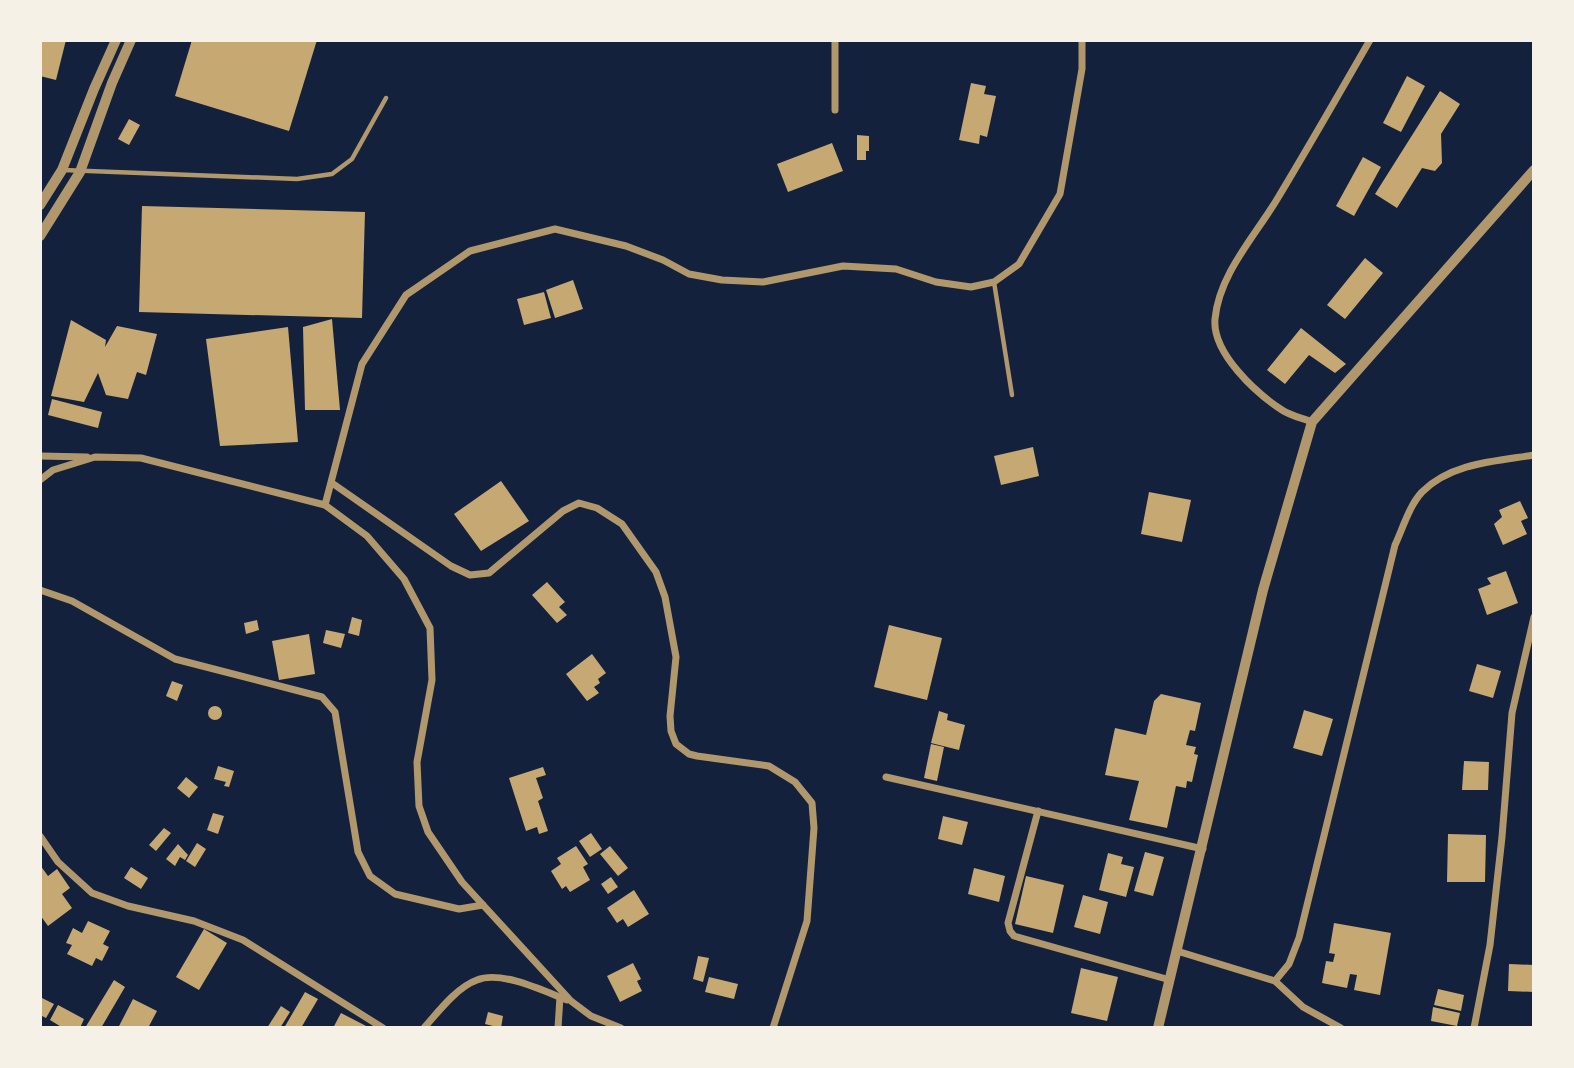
<svg xmlns="http://www.w3.org/2000/svg" width="1574" height="1068" font-family="Raleway,sans-serif">
<rect width="100%" height="100%" fill="#14213d"/>
<g fill="#c6a872">
<polygon points="40,40 66,40 56,80 40,76"/>
<polygon points="192,40 317,40 289,131 175,96"/>
<polygon points="1407,76 1425,86 1401,132 1383,123"/>
<polygon points="971,83 986,86 984,94 996,96 987,137 980,135 979,144 959,140"/>
<polygon points="1440,91 1460,104 1441,134 1442,163 1435,171 1422,168 1397,208 1375,194"/>
<polygon points="129,119 140,125 129,145 118,139"/>
<polygon points="857,135 869,136 869,151 866,151 866,160 857,160"/>
<polygon points="832,143 843,171 788,192 777,164"/>
<polygon points="1363,157 1381,167 1354,216 1336,206"/>
<polygon points="142,206 365,212 362,318 139,312"/>
<polygon points="1365,258 1383,273 1345,319 1327,305"/>
<polygon points="573,280 583,309 555,318 546,290"/>
<polygon points="544,292 551,318 524,325 517,299"/>
<polygon points="332,319 340,410 305,410 303,327"/>
<polygon points="71,320 106,340 105,347 117,326 157,334 146,375 137,372 128,399 106,395 98,373 84,402 51,396"/>
<polygon points="288,327 298,442 220,446 206,339"/>
<polygon points="1301,328 1346,364 1335,373 1309,355 1285,384 1267,370"/>
<polygon points="52,399 102,412 98,428 48,415"/>
<polygon points="1033,447 1039,476 1001,485 994,456"/>
<polygon points="501,481 529,521 481,551 454,514"/>
<polygon points="1149,492 1191,500 1182,542 1141,534"/>
<polygon points="1520,501 1528,518 1521,521 1527,534 1503,545 1494,524 1502,517 1499,510"/>
<polygon points="1506,571 1518,603 1487,615 1478,589 1491,584 1487,578"/>
<polygon points="547,582 565,602 559,607 567,615 557,623 532,595"/>
<polygon points="352,617 362,620 359,636 348,633"/>
<polygon points="257,620 259,630 246,634 244,623"/>
<polygon points="889,625 942,638 927,700 874,687"/>
<polygon points="326,630 345,634 341,648 323,643"/>
<polygon points="309,634 315,674 279,680 272,641"/>
<polygon points="592,654 606,673 598,679 600,683 594,687 599,693 587,701 566,674"/>
<polygon points="1477,664 1501,671 1493,698 1469,691"/>
<polygon points="172,681 183,685 177,701 166,696"/>
<polygon points="1161,694 1201,703 1195,731 1190,730 1186,745 1196,747 1194,754 1198,755 1192,782 1187,781 1186,788 1176,786 1167,828 1129,820 1139,781 1105,775 1115,728 1146,735 1154,701"/>
<circle cx="215" cy="713" r="7"/>
<polygon points="1304,710 1333,719 1322,756 1293,748"/>
<polygon points="939,711 948,714 947,720 965,725 959,750 931,743"/>
<polygon points="931,744 944,747 937,781 924,778"/>
<polygon points="1464,761 1489,762 1488,790 1462,790"/>
<polygon points="218,766 234,771 229,787 224,786 226,782 214,779"/>
<polygon points="543,767 546,775 536,778 543,798 538,801 548,831 539,834 537,827 526,831 509,778"/>
<polygon points="186,777 198,787 189,798 177,788"/>
<polygon points="213,813 224,816 218,834 207,830"/>
<polygon points="943,816 968,822 962,845 938,839"/>
<polygon points="164,828 171,833 156,851 149,845"/>
<polygon points="591,833 602,849 590,857 579,841"/>
<polygon points="1448,834 1486,835 1485,882 1447,882"/>
<polygon points="197,843 206,849 195,867 186,861"/>
<polygon points="178,844 188,855 185,860 180,857 175,866 166,859"/>
<polygon points="576,846 588,864 583,867 590,880 570,892 566,886 562,889 551,871 561,864 557,858"/>
<polygon points="610,846 628,868 618,876 600,854"/>
<polygon points="1145,852 1164,857 1153,896 1134,891"/>
<polygon points="1108,853 1123,857 1121,864 1134,867 1126,897 1099,890"/>
<polygon points="40,865 48,876 57,869 70,888 62,894 72,908 48,926 40,915"/>
<polygon points="131,867 148,878 141,889 124,878"/>
<polygon points="974,868 1005,876 999,902 968,894"/>
<polygon points="1026,876 1064,885 1053,933 1015,924"/>
<polygon points="611,877 618,887 608,894 601,884"/>
<polygon points="634,890 649,914 628,927 623,919 617,923 607,908"/>
<polygon points="1083,895 1108,902 1100,934 1074,927"/>
<polygon points="88,921 110,931 103,944 109,947 102,961 96,958 92,966 67,954 72,945 66,943 73,928 82,933"/>
<polygon points="1334,923 1391,933 1380,995 1354,990 1357,975 1350,974 1347,988 1322,983 1326,961 1333,962 1335,954 1329,953"/>
<polygon points="204,929 227,943 199,990 176,977"/>
<polygon points="698,956 709,958 703,982 693,979"/>
<polygon points="633,963 641,979 637,981 642,991 620,1002 607,976"/>
<polygon points="1509,964 1534,965 1534,992 1508,991"/>
<polygon points="1081,968 1118,977 1107,1021 1071,1013"/>
<polygon points="709,977 738,984 734,999 705,992"/>
<polygon points="114,980 125,987 101,1028 85,1028"/>
<polygon points="1438,989 1464,995 1461,1011 1434,1005"/>
<polygon points="305,992 318,999 301,1028 284,1028"/>
<polygon points="40,997 54,1004 46,1018 40,1015"/>
<polygon points="133,999 157,1011 148,1028 118,1028"/>
<polygon points="58,1005 84,1019 80,1028 63,1028 50,1020"/>
<polygon points="281,1006 290,1012 280,1028 267,1028"/>
<polygon points="1433,1007 1460,1013 1457,1026 1431,1021"/>
<polygon points="488,1012 503,1016 501,1028 485,1024"/>
<polygon points="341,1013 370,1028 333,1028"/>
</g>
<g fill="none" stroke-linecap="round" stroke-linejoin="round">
<g stroke="#b1986c" stroke-width="4.5">
<polyline points="63,170 297,179 332,174 352,159 386,98"/>
<polyline points="994,282 1012,395"/>
</g>
<g stroke="#b1986c" stroke-width="7">
<polyline points="835,110 835,40"/>
<path d="M1312 422C1302 418 1291 416 1282 410 1256 393 1212 353 1215 319 1219 275 1254 237 1276 201 1308 148 1339 94 1370 40"/>
<polyline points="40,456 87,457"/>
<polyline points="40,480 53,470 95,457 141,458 325,505 367,536 404,579 430,628 432,680 417,762 419,806 428,832 462,882 571,1001 591,1016 621,1028"/>
<polyline points="332,483 451,566 470,575 489,573 563,511 579,503 597,508 622,524 656,572 665,597 676,657 670,716 671,731 676,744 689,754 697,756 769,766 795,782 812,803 814,828 807,921 773,1028"/>
<polyline points="325,505 362,364 406,295 470,251 555,229 626,246 663,260 689,274 722,280 763,282 843,266 896,269 936,282 971,287 994,282 1019,264 1060,194 1082,69 1082,40"/>
<polyline points="40,590 72,601 175,659 322,697 335,712 358,852 370,876 395,894 459,909 483,905"/>
<polyline points="886,777 1203,849"/>
<polyline points="1038,811 1008,923 1010,931 1014,936 1170,980"/>
<polyline points="40,836 58,862 92,893 128,906 194,921 243,940 383,1028"/>
<polyline points="1177,951 1275,981 1303,1007 1341,1028"/>
<path d="M1275 981 1289 964 1299 938 1395 545C1403 528 1409 506 1422 492 1451 463 1496 461 1534 455"/>
<path d="M424 1028C438 1012 457 987 477 980 501 970 544 991 567 1000"/>
<polyline points="558,1028 560,997"/>
<polyline points="1474,1028 1490,945 1502,837 1512,713 1534,617"/>
</g>
<g stroke="#b1986c" stroke-width="10">
<polyline points="40,205 62,170 94,89 116,40"/>
<polyline points="40,236 80,172 112,83 131,40"/>
<polyline points="1158,1028 1263,590 1312,422 1534,170"/>
</g>
</g>
<rect width="1574" height="1068" fill="none" stroke="#f6f1e7" stroke-width="84"/>
</svg>
